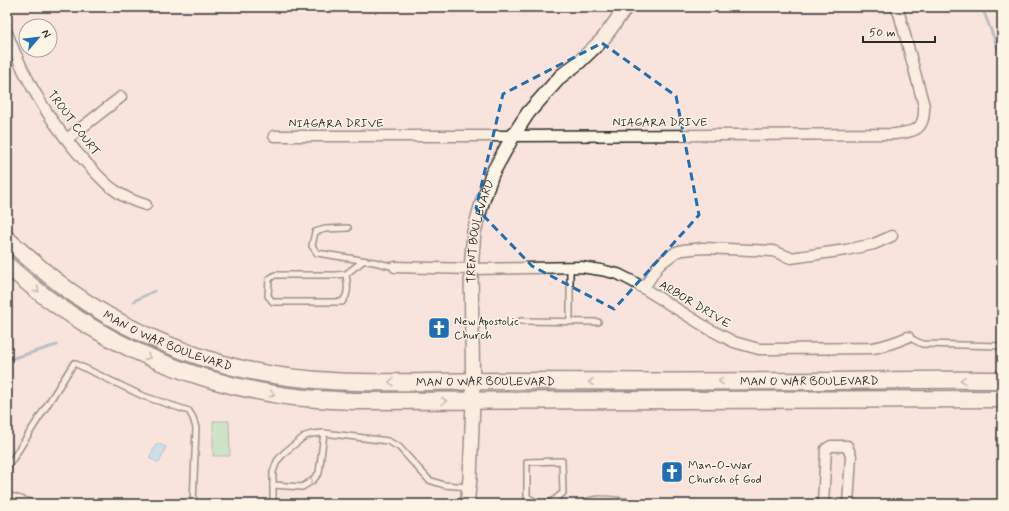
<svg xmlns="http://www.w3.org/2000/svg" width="1009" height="511" font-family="Mynerve,sans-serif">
<rect width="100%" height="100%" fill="#f9e3dd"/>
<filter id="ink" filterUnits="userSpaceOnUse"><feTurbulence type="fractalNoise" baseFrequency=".025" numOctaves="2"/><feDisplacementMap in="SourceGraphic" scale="8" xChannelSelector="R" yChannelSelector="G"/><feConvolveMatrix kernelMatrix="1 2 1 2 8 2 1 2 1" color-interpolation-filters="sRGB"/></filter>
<g filter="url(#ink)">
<polygon fill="#9ce2af" stroke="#64866d" points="213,421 229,421 230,456 213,456"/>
<polygon fill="#97daf9" stroke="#6c94a7" points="157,443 166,447 159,463 149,458"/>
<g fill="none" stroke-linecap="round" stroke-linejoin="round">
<g stroke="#6c94a7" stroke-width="3">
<polyline points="982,7 1002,59"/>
<polyline points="134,301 154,291"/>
<polyline points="7,360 57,345"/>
</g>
<g stroke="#2b2b2b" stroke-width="8">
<g id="service">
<polyline points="348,228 325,229 315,232 312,246 317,253 374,262 395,267"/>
<path d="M346 274C347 284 350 293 342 302H273L268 296 269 279 275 275H336L346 274 363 261"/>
<polyline points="521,321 598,322"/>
<polyline points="570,321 570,267"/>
<polyline points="908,337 922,344 1002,346"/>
<polyline points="7,468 74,363 143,396 189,411 193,418 196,428 193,504"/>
<polyline points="273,485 302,487 312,481 319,473 324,433"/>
<polyline points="7,495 38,504"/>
<polyline points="273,504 273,472 277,461 285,452 305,436 312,434 324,433 388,441 399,447 429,480 444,485 468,487"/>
<polyline points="540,504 527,497 527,462 562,461 563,493 549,504"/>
<path d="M582 504C592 496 613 500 625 501"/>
</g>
</g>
<g stroke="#2b2b2b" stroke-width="13">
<g id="minor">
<path d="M7 33C26 83 54 129 91 168 99 176 106 185 116 191 125 198 136 202 146 205"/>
<path d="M274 136H513L895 134C916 131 925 130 924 106L899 13 895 7"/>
<polyline points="67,139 121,97"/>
<path d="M395 267 471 269 581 267 601 270 618 274 632 281 709 329 734 342 748 346 759 349H773L873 348C885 346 896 342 908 337"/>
<polyline points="644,288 658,266 664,261 676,252 683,250 703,248 773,251 791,258 846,250 874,244 892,236"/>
<polyline points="823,504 826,449 831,446 847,446 851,456 848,504"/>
</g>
</g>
<g stroke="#2b2b2b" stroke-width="16">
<g id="tertiary">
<path id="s1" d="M467 504 470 478 473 401 471 269 474 232 482 203 492 174 513 136 528 113 561 76 578 63 603 39 626 7"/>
</g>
</g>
<g stroke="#2b2b2b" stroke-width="19">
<g id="primary">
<path id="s2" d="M7 239C27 257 48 276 71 292 119 326 173 350 230 366 317 389 409 381 498 381 611 382 723 381 836 381 891 380 947 379 1002 380"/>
<path d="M7 265C25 281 44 297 64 310 129 354 202 383 280 395 305 399 330 400 355 401L1002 399"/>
</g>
</g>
<use href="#service" stroke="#fcf5e5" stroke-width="5"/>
<use href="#minor" stroke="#fcf5e5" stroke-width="10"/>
<use href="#tertiary" stroke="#fcf5e5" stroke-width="13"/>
<use href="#primary" stroke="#fcf5e5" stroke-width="16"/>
</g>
<defs><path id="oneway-chevron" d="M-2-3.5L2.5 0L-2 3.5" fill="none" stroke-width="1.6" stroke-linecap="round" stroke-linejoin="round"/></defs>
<g stroke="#949088">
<use href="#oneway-chevron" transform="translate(37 290) rotate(38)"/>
<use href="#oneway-chevron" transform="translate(148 357) rotate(24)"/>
<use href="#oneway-chevron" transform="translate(963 380) rotate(180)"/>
<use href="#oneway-chevron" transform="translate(721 381) rotate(180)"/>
<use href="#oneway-chevron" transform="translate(391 382) rotate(-179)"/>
<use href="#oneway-chevron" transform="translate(591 382) rotate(180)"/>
<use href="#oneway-chevron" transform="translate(272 394) rotate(10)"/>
<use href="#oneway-chevron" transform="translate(444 401)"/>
<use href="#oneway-chevron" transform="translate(310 481) rotate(-37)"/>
</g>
</g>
<path d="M0 0H1009V511H0ZM602 43 676 96 699 215 614 309 532 266 476 208 503 94Z" fill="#f9e3dd" fill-opacity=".55" fill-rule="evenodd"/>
<path fill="none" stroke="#1f6fb2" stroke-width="3" stroke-dasharray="8 5" stroke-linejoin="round" d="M602 43 676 96 699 215 614 309 532 266 476 208 503 94Z"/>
<defs>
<g id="church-square" transform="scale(1.15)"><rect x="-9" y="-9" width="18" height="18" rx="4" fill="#1f6fb2" stroke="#fcf5e5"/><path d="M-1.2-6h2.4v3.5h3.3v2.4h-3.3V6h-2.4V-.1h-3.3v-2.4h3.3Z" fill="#fff"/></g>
</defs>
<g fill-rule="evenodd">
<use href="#church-square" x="439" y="328"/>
<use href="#church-square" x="672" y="472"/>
</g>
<g text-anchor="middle" stroke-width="3" stroke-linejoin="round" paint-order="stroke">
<g font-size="12" fill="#2b2b2b" stroke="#fcf5e5">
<text x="660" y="126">NIAGARA DRIVE</text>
<text transform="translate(74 123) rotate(53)" y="4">TROUT COURT</text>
<text x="336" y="127">NIAGARA DRIVE</text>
<text dy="4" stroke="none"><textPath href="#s1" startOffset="274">TRENT BOULEVARD</textPath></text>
<text transform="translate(695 304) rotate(31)" y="4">ARBOR DRIVE</text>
<text dy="4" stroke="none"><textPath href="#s2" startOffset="192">MAN O WAR BOULEVARD</textPath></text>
<text dy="4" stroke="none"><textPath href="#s2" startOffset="840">MAN O WAR BOULEVARD</textPath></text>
<text dy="4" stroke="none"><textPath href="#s2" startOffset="516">MAN O WAR BOULEVARD</textPath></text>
</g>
<g font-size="12" fill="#2b2b2b" stroke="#fcf5e5" text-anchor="start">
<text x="454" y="325">New Apostolic<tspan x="454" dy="14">Church</tspan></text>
<text x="688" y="469">Man-O-War<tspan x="688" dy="14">Church of God</tspan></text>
</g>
</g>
<rect width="1009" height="511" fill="none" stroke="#fcf5e5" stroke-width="24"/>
<rect x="12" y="12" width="985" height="487" fill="none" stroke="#2b2b2b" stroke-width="1.5" filter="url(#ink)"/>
<g transform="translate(38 38) rotate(62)"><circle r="19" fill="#fcf5e5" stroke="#a8a49b"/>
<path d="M0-3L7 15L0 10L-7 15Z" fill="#1f6fb2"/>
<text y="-6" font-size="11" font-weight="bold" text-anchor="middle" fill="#2b2b2b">N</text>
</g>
<path d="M863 36v6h72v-6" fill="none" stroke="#2b2b2b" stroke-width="2"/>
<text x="869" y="36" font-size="12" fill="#2b2b2b" stroke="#fcf5e5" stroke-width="3" paint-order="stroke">50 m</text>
</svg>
